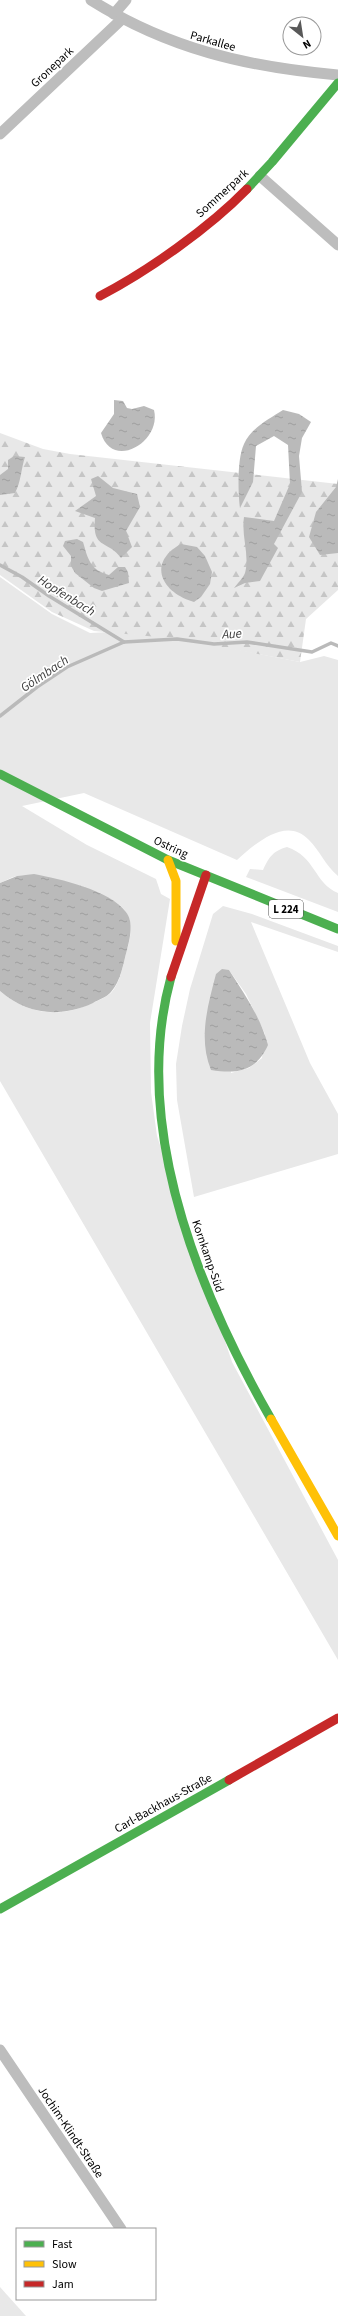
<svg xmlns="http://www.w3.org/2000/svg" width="338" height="2316" font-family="'Source Sans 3',sans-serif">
<defs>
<pattern id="forest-firs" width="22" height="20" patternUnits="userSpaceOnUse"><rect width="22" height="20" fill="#e8e8e8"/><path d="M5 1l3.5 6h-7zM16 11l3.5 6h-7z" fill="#c5c5c5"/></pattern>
<pattern id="water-ripples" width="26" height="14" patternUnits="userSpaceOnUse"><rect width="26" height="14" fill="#bababa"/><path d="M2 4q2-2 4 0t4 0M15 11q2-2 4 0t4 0" fill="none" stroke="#9e9e9e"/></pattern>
</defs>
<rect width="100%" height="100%" fill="#fff"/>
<g fill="#e8e8e8" fill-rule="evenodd">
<path d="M0 577 52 614 90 633 110 632 178 638 300 662 324 656 338 660V876C325 865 320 851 309 840 286 815 254 845 237 860L84 793 22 806 87 845 156 879 161 894 170 899 150 1023 151 1092 157 1136 232 1362 338 1560V1660L0 1081V991C26 1014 60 1019 92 1003 98 1001 106 997 111 993 121 982 123 964 127 950 130 939 134 923 126 912 118 899 96 894 82 888 65 881 35 873 17 876 11 877 5 881 0 883Z"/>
<path d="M287 847C316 857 314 883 338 893V912L246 877 250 869 263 870C269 857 273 851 287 847Z"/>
<path d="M223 906 252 914 338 946V952L251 922 310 1063 338 1114V1154L194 1197 177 1100 176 1064 182 1026 190 989 213 914ZM229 970 246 994 265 1034 262 1058 249 1068 231 1073Z"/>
<polygon points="0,2287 26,2316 0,2316"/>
</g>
<polygon fill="url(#forest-firs)" points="0,433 43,449 70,454 338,484 338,590 306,619 300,662 179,639 94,631 52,612 0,575"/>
<g fill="url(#water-ripples)">
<path d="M114 400 123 401 127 408 132 409 144 406 154 410C162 442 112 471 101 433L114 414Z"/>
<path d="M283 410 299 414 311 422 302 438 299 456 302 492 274 544 278 548 260 581 245 583 234 588C237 584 243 578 245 573 250 555 241 536 244 517L274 521 290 484 288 445 274 436 256 446 253 482 240 508C238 493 237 458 244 444 251 428 269 419 283 410Z"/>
<path d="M14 456 25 457C21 469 21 482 15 493L0 495V475L8 469V460Z"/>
<path d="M98 476 113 488 137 494 140 507 126 531 132 547 121 558C107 539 92 550 95 518L75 511 96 496 91 479Z"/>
<polygon points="338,479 338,553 320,555 309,537 316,512 336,487"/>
<path d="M77 539 83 542C88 559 90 570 109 575L118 567H125L128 572 129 583 102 591 94 588 75 573 71 566V556L63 546 65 541Z"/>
<path d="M181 544 197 547 205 556 212 572 210 584 201 597 194 602C162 593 146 563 181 544Z"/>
<path d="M34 874C60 879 110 890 126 912 134 922 130 938 127 950 123 964 121 981 111 992 107 997 98 1000 93 1003 61 1018 27 1015 0 991V883L17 876Z"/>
<path d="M222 969 229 970C245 995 260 1016 268 1045 256 1072 237 1074 211 1070 198 1038 208 1005 216 974Z"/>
</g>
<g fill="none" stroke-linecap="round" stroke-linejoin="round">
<g stroke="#bababa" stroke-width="3.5">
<polyline points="0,565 22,577 49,596 124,642"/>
<polyline points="0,716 37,687 67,667 124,642 177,639 214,644 247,642 312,652 331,643 338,646"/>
</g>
<g stroke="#bdbdbd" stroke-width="11">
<path d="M91 0C169 49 247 67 338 75"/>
<polyline points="114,14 126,0"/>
<polyline points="0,134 122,19"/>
<polyline points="260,176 338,245"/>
<polyline points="0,2050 121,2229"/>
</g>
<g stroke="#4caf50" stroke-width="9">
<polyline points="247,189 272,162 338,83"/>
<polyline points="0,774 168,860 338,929"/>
<path d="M171 977C130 1126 198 1291 271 1419"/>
<polyline points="0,1909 229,1780"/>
</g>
<g stroke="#ffc107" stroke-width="9">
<polyline points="168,860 176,881 176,941"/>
<polyline points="271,1419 338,1536"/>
</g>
<g stroke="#c62828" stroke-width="9">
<path d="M100 296C148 271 209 228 247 189"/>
<polyline points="171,977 206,875"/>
<polyline points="229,1780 338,1718"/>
</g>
</g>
<g text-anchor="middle" stroke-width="3.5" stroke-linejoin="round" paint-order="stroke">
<rect fill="#fff" stroke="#4c4c4c" stroke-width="1" x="269" y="900" width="34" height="18" rx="3"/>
<g font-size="11" font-weight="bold" fill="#000">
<text x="286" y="913">L 224</text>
</g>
<g font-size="12" fill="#000" stroke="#fff">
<text transform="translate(213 41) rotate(16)" y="4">Parkallee</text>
<text transform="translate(52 67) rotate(-43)" y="4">Gronepark</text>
<text transform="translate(222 193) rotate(-42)" y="4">Sommerpark</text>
<text transform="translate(171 847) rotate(25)" y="4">Ostring</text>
<text transform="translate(208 1256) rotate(71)" y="4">Kornkamp-Süd</text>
<text transform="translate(163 1803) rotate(-29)" y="4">Carl-Backhaus-Straße</text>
<text transform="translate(71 2132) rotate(56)" y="4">Jochim-Klindt-Straße</text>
</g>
<g font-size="13" font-style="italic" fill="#3d3d3d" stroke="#fff">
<text transform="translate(67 595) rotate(32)" y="5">Hopfenbach</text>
<text transform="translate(232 633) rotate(-3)" y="5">Aue</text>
<text transform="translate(44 673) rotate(-34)" y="5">Gölmbach</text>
</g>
</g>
<rect x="16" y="2228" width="140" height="72" fill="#ffffff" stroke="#999999"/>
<rect x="24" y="2241" width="20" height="6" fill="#4caf50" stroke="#999999"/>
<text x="52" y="2248" font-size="12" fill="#000000">Fast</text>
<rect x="24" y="2261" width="20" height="6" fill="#ffc107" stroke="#999999"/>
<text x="52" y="2268" font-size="12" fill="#000000">Slow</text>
<rect x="24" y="2281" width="20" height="6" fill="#c62828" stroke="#999999"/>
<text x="52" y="2288" font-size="12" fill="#000000">Jam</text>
<g transform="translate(302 36) rotate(150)"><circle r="19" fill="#ffffff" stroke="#999999"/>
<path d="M0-3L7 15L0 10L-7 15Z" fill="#595959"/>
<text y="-6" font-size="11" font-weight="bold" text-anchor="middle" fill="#000000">N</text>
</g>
</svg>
